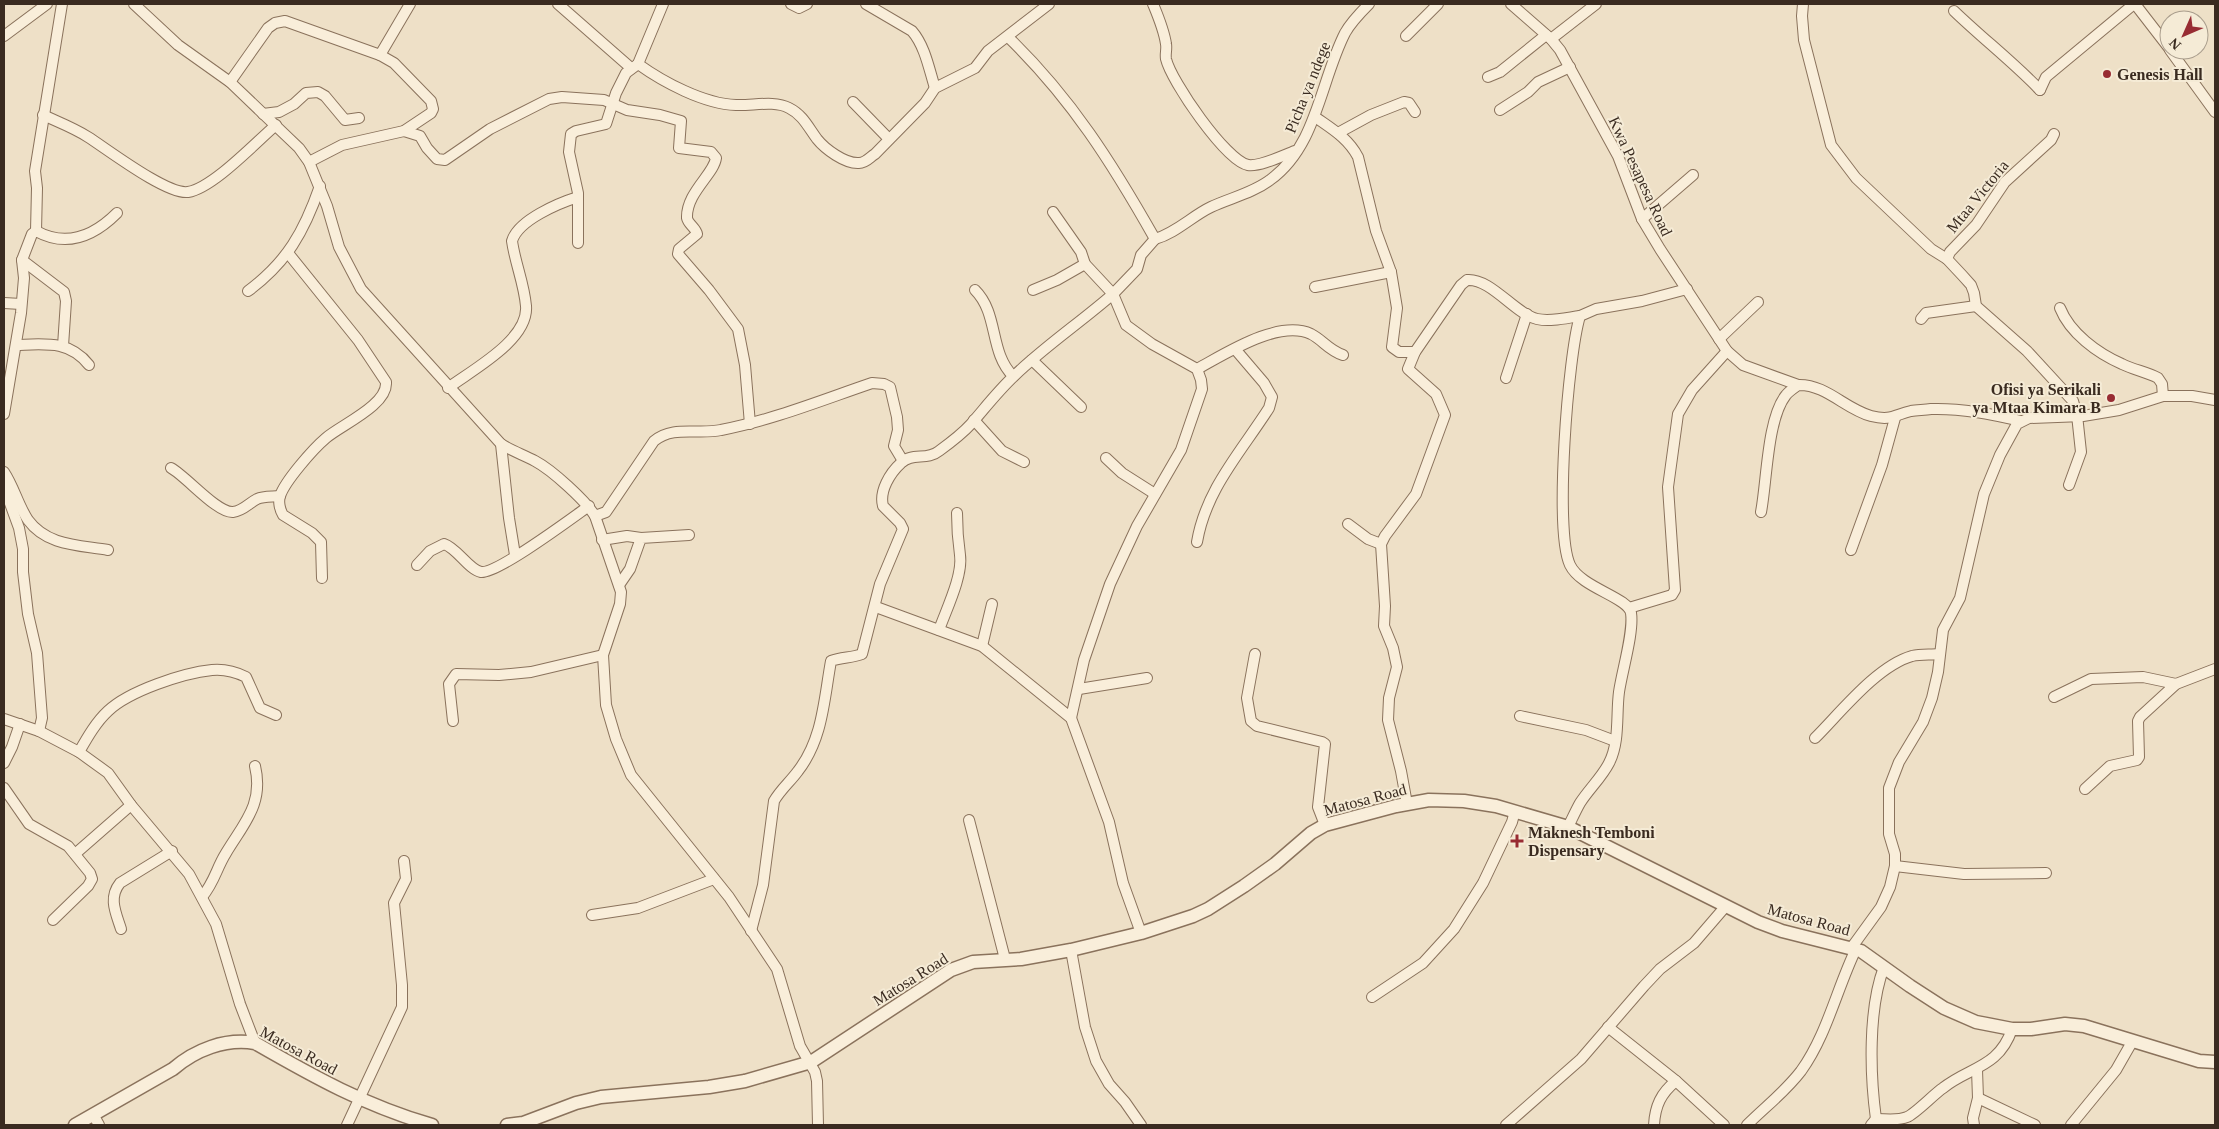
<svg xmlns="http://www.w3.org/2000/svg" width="2219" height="1129" font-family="'Times New Roman',serif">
<rect width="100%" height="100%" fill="#eee0c7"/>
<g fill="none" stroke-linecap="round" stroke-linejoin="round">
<g stroke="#8a725c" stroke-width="12">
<g id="minor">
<path d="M134 4 178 45 230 82 299 148 309 162 327 206 339 247 361 289 501 444C512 451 524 455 535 461 552 470 586 501 595 516L621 592 620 604 603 655 606 705 616 739 631 775 729 897 777 969 800 1046 815 1072 817 1081 818 1125"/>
<path d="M558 4C582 25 606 46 631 68"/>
<polyline points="791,4 799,8 807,4"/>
<path d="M866 4 912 31C925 46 929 69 935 88"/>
<path d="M1153 4C1158 16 1164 30 1166 44 1167 49 1165 54 1166 59 1171 81 1226 161 1248 165 1260 167 1284 155 1295 151"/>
<polyline points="1511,4 1551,39 1560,50 1618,156 1642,219 1660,249 1727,351 1743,365 1798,385"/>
<polyline points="1803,4 1802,16 1804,40 1831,145 1856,178 1931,249 1947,259 1962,275 1971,285 1974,293 1976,306 2027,351 2073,401 2077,415 2081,452 2069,485"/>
<polyline points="2135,4 2169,48"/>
<path d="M1954 11C1982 38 2013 62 2040 90"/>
<polyline points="4,36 47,4"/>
<polyline points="1406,36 1438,4"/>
<path d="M1008 37C1071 98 1112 163 1155 239 1176 233 1192 216 1211 207 1230 198 1253 193 1270 180 1317 146 1320 82 1345 33 1351 22 1360 13 1369 4"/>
<polyline points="1551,39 1596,4"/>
<polyline points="2170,50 2215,112"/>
<polyline points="380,55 410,4"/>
<path d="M638 64C663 82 704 104 736 105 752 106 774 100 789 108 803 115 808 127 817 139 825 149 845 164 859 163 866 163 870 157 875 154L925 103 935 88 975 68 988 51 1049 4"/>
<polyline points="1488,77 1500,72 1546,35"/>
<polyline points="230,82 268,28 275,23 285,21 380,55 394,63 431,101 433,109 431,113 404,131 342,145 309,162"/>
<polyline points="2040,90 2046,77 2134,4"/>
<polyline points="853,102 888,138"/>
<polyline points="1500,110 1528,92 1538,82 1570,67"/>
<polyline points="263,114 279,112 294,104 306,93 318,92 325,96 345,120 359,118"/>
<path d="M43 115C58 122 74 128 88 137 107 149 167 195 188 192 213 188 256 142 276 125"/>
<path d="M1315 117C1332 129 1348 138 1358 157L1376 231 1391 272 1397 308 1392 347 1399 352H1415"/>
<path d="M404 131 420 136 427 148 437 159 445 160 490 129 549 99 562 97 604 100 627 110 660 115 681 121 679 148 711 152 716 158C714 174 686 193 687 218 688 224 696 228 697 234L679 249 678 254 709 290 738 329 745 365 750 424"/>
<polyline points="1338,133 1371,115 1404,102 1409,103 1415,112"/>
<polyline points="1642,219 1693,175"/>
<polyline points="36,231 37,188 35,171 62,4"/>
<polyline points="578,243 578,193 569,152 571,134 576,131 606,124 616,93 626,73 638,64 663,4"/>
<path d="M288 253 358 340 386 382C388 405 341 425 326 438 313 449 285 481 280 496 278 502 280 510 283 515L312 533 321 542 322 578"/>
<polyline points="1947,259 1950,252 1976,225 2005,182 2051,140 2054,134"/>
<polyline points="22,260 64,292 66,301 63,346"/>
<polyline points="1315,287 1391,272"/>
<path d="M975 290C999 314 989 352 1013 376"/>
<polyline points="1033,290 1057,280 1085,264"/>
<path d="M248 291C287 262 304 232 320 186"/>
<polyline points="4,303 21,304"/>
<path d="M2060 308C2070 333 2097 353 2122 364 2134 370 2147 372 2158 378L2162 384 2163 396"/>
<polyline points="1921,319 1926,313 1976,306"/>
<polyline points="1719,339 1758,302"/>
<path d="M16 345C45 344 69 340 89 365"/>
<polyline points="1032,360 1081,407"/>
<path d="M1197 369C1225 354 1278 319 1311 334 1323 340 1328 350 1343 355"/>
<polyline points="1506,378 1527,314"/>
<path d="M448 388C472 370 529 340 526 306 524 283 515 263 512 241 518 220 559 203 578 197"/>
<path d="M4 414 21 313 24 278 22 260 32 234 36 231C67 248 94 236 117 213"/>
<polyline points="974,420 1002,451 1024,462"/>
<polyline points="501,444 509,518 515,555"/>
<polyline points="1106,458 1122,473 1155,494"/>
<path d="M171 468C187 477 217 513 233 512 243 511 249 503 257 499 264 496 273 497 280 496"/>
<path d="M4 472C14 487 18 505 28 520 47 546 79 545 108 550"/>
<polyline points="4,487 19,528 23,549 23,572 28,614 37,653 42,718 39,731"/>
<path d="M1761 512C1767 481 1767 419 1786 395 1789 391 1794 388 1798 385 1826 384 1845 409 1871 416 1891 421 1894 415 1911 411 1917 410 1924 410 1931 409 1961 408 1991 414 2021 421"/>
<path d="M595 516 606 512 654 441C673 425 698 435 721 430 773 420 822 400 872 383L884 384 890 387 897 417 898 430 894 446 903 461"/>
<polyline points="1348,524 1368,539 1381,544"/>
<polyline points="602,540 627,536 641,538"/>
<path d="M1197 542C1206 489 1241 452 1269 408L1272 397 1264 383 1235 349"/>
<polyline points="1851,550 1882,465 1895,418"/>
<path d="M417 565 430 551 444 544C457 548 469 570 481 572 497 574 572 518 589 506"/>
<polyline points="619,585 630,569 641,538 689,535"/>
<polyline points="876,607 982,646 1071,718 1109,822 1123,883 1141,933"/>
<polyline points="1629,608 1672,595 1675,590 1668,487 1678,414 1692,390 1727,351"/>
<path d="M939 630C946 610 963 576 960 555 958 541 957 528 957 513"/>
<polyline points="982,646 992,604"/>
<polyline points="1255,654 1247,698 1251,721 1257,726 1322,742 1325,744 1318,807 1325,825"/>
<polyline points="1079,689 1147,678"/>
<polyline points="2054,697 2091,679 2143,677 2176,684"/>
<polyline points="1520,716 1586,730 1615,741"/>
<polyline points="1071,718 1084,660 1110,584 1137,526 1181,450 1202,389 1201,380 1197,369 1152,344 1126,325 1113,294 1137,269 1141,255 1155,239"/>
<polyline points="4,719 39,731 79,752 108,773 131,805 189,874 216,924 240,1004 255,1043"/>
<polyline points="453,721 449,684 456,674 499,675 531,672 603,655"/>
<path d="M1815 738C1841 712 1877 666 1912 656 1921 654 1931 655 1939 654"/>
<path d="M79 752C87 738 96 722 108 711 129 691 183 673 212 670 223 669 236 672 246 677L260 708 276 715"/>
<polyline points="4,763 12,747 20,724"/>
<polyline points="4,788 29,824 68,846 90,873 92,879 88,886 53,920"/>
<polyline points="2085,789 2110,766 2137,760 2139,757 2138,721 2140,717 2176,684 2215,669"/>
<path d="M1407 804 1401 771 1388 720 1389 698 1397 667 1393 648 1384 626 1385 606 1381 544 1385 536 1416 494 1445 415 1436 394 1408 369 1415 352 1461 285 1467 280C1491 278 1515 314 1537 319 1551 322 1566 318 1580 316"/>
<polyline points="969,820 1005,959"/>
<path d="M1568 827C1572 819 1576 810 1580 803 1589 789 1602 777 1609 763 1620 742 1616 714 1619 692 1622 671 1634 632 1631 613 1628 597 1581 588 1570 565 1554 531 1568 355 1580 316L1596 309 1642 301 1687 289"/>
<polyline points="75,854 131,805"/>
<polyline points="1895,866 1964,874 2046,873"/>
<path d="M202 897C215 881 216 869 226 853 244 823 264 804 255 766"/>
<polyline points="592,915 638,908 714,879"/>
<path d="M121 929C116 913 108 898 120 883L172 851"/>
<path d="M751 931 763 885 774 801C781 789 790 782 798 771 823 739 824 699 831 661 842 657 852 658 862 654L880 584 903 529 900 523 883 506C879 491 890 473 901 463 912 452 927 461 939 451 950 443 962 434 971 424 985 408 998 391 1014 376 1045 346 1081 322 1113 294L1085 264 1081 252 1053 212"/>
<polyline points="1852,947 1881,907 1890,887 1895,866 1895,854 1889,834 1889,788 1899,762 1923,722 1932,698 1938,672 1943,630 1960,598 1984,494 2000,455 2017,424 2029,418 2083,416 2119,410 2163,396 2192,396 2215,400"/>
<polyline points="1071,950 1085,1027 1096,1061 1109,1084 1125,1102 1141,1125"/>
<polyline points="1372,997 1423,963 1454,929 1483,883 1512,822 1515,811"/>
<polyline points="1608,1027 1676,1081 1724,1125"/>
<polyline points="1978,1098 2035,1125"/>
<polyline points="94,1116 99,1125"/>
<path d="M1876 1119C1870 1075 1868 1009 1884 967"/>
<polyline points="347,1125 402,1007 402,985 394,903 406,879 404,861"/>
<polyline points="1506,1125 1581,1059 1644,986 1660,969 1694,943 1725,907"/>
<path d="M1654 1125C1655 1106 1661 1093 1676 1081"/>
<path d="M1747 1125C1765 1107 1785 1092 1801 1071 1827 1035 1837 988 1856 949"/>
<path d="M1871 1125 1876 1119C1886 1119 1898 1121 1907 1117 1915 1114 1934 1094 1943 1088 1969 1067 1999 1068 2012 1029"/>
<polyline points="1974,1125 1973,1118 1978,1098 1977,1070"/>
<polyline points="2071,1125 2116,1070 2132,1042"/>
</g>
</g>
<g stroke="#8a725c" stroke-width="15">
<g id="tertiary">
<path d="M75 1125 173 1069C195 1050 225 1038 255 1043 314 1077 366 1106 432 1125"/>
<polyline points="507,1125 523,1123 576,1103 601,1097 709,1087 745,1081 811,1062 951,970 973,962 1021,959 1071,950 1141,933 1193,916 1208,909 1244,886 1275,864 1311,833 1325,825 1396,806 1429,800 1464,801 1496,806 1568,827 1758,922 1782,931 1861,951 1910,986 1944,1008 1976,1022 2012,1029 2031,1029 2065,1024 2084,1026 2199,1061 2215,1062"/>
</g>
</g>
<use href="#minor" stroke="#f9eeda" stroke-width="10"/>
<use href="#tertiary" stroke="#f9eeda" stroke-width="12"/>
</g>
<g fill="#982c33" stroke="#f5ebd6" stroke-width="2">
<circle cx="2107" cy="74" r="5"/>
<circle cx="2111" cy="398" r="5"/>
<path d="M1514.5 833.5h5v5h5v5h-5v5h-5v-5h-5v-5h5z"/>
</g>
<g text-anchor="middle" stroke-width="4" stroke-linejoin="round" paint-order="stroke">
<g font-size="16" font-weight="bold" fill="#3a2b20" stroke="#f5ebd6" text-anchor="start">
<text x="2117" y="80">Genesis Hall</text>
<text x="2101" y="395" text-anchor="end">Ofisi ya Serikali<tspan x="2101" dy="18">ya Mtaa Kimara B</tspan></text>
<text x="1528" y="838">Maknesh Temboni<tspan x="1528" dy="18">Dispensary</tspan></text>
</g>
<g font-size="16" fill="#3a2b20" stroke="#f5ebd6">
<text transform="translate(1307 87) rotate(-68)" y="6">Picha ya ndege</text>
<text transform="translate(1641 176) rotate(65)" y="6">Kwa Pesapesa Road</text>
<text transform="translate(1977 196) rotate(-51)" y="6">Mtaa Victoria</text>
<text transform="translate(1365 799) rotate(-15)" y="6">Matosa Road</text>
<text transform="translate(1809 919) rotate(15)" y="6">Matosa Road</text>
<text transform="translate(910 979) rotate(-32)" y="6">Matosa Road</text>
<text transform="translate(299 1050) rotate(28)" y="6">Matosa Road</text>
</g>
</g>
<rect width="2219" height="1129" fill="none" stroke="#3a2b20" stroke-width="10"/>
<g transform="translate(2184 35) rotate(225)"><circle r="24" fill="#f5ebd6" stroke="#aa9e8d"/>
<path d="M0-4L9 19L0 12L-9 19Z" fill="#982c33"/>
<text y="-8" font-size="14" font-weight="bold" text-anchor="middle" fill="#3a2b20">N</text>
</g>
</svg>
